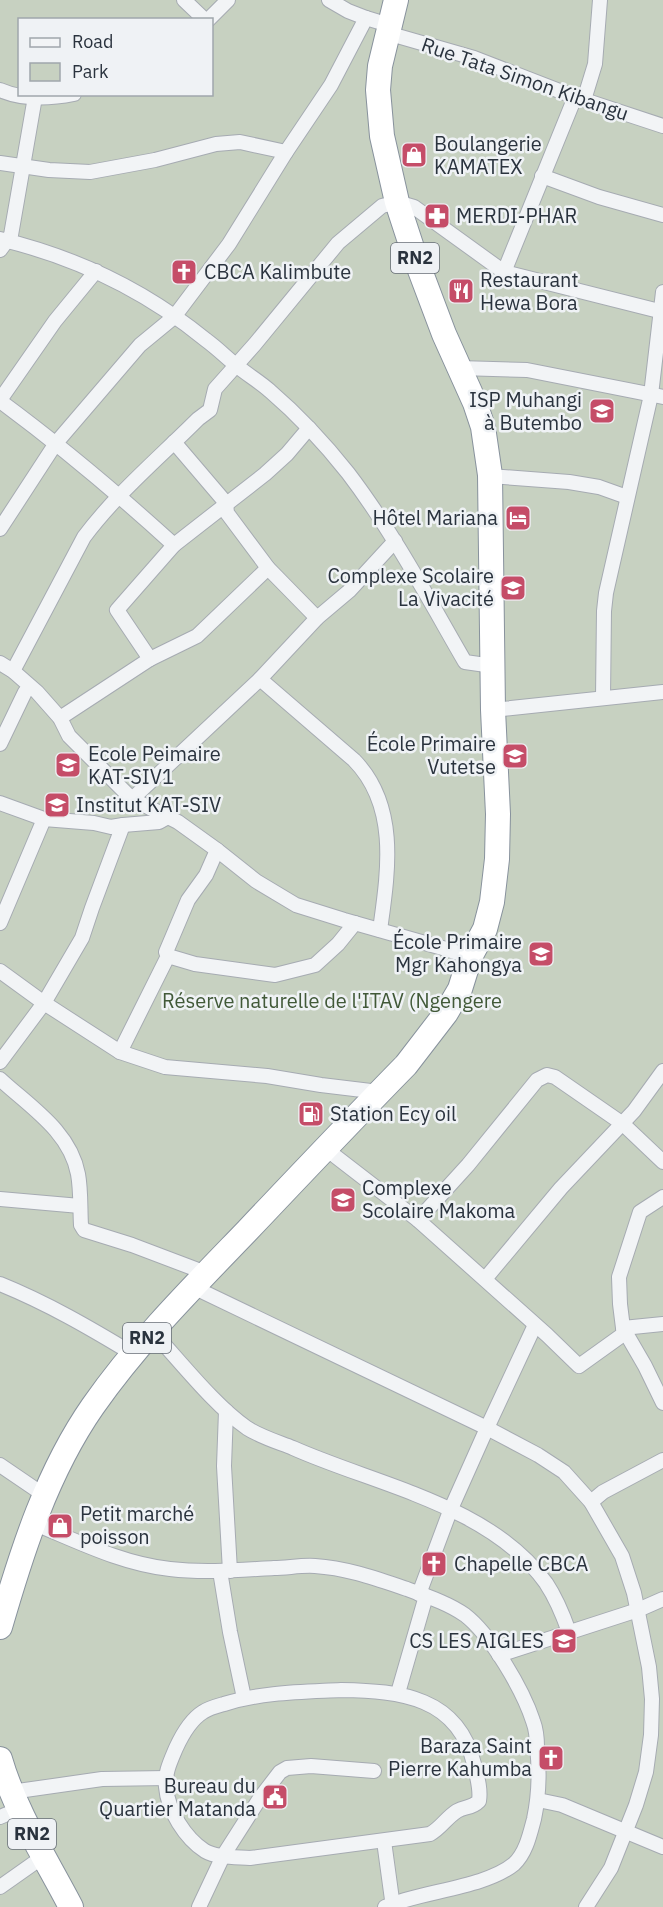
<svg xmlns="http://www.w3.org/2000/svg" width="663" height="1907" font-family="'IBM Plex Sans',sans-serif">
<rect width="100%" height="100%" fill="#e0e4e8"/>
<path fill="#c7d1c1" fill-rule="evenodd" d="M0 0H663V1907H0ZM20 20H212V94H20Z"/>
<g fill="none" stroke-linecap="round" stroke-linejoin="round">
<g stroke="#a6abb2" stroke-width="16">
<g id="street">
<polyline points="184,0 205,20"/>
<polyline points="329,0 348,11 366,18"/>
<polyline points="208,20 228,0"/>
<polyline points="387,33 474,58 575,97 663,126"/>
<path d="M0 90C23 100 49 99 74 94"/>
<polyline points="584,100 595,64 600,0"/>
<polyline points="0,163 49,170 90,172 155,160 216,144 240,142 286,152"/>
<polyline points="542,176 599,197 663,215"/>
<path d="M0 239C75 257 146 291 206 340 217 348 227 358 237 366 248 375 260 382 270 391 298 415 325 444 348 473 393 532 428 598 465 662L493 666"/>
<polyline points="0,250 11,235 35,97"/>
<polyline points="504,272 575,97"/>
<polyline points="459,368 527,370 663,397"/>
<polyline points="0,400 55,321 96,271"/>
<path d="M0 401C61 446 118 494 174 545"/>
<polyline points="174,442 226,503 227,513 268,568 317,618"/>
<polyline points="490,476 569,482 599,487 627,497"/>
<polyline points="0,529 56,443 140,345 174,317 229,244 286,152 331,85 366,18 389,25"/>
<polyline points="150,659 117,610 174,545 265,474 287,454 309,428"/>
<polyline points="0,663 13,671 37,692 60,718 69,736 132,799 178,822 217,850 256,881 296,905 344,920 446,949 470,957"/>
<path d="M13 671 84 537C117 493 159 458 198 419L210 410 215 389 255 344 338 243 382 206 397 202 414 207 504 272 663 312"/>
<path d="M260 679 354 760C399 806 388 872 380 930"/>
<polyline points="603,697 604,611 606,593 651,395 663,292"/>
<polyline points="493,710 663,692"/>
<polyline points="60,718 150,659 197,636 268,568"/>
<polyline points="0,744 25,692"/>
<polyline points="132,799 260,679 317,618 349,591 395,541"/>
<polyline points="0,803 44,819 94,823 111,827 123,825 159,822 168,817"/>
<polyline points="0,923 44,819"/>
<polyline points="168,956 195,964 275,975 315,965 338,944 355,923"/>
<polyline points="0,971 44,1003 120,1052 165,1067 267,1076 321,1085 379,1092"/>
<polyline points="120,1052 168,956 166,952 188,900 206,875 217,850"/>
<polyline points="0,1062 44,1003 82,938 92,908 123,825"/>
<path d="M0 1079C29 1106 70 1131 78 1174 81 1190 80 1208 81 1225L84 1230 132 1245 206 1273"/>
<polyline points="326,1149 418,1220 547,1335 579,1366 625,1333"/>
<polyline points="663,1197 640,1212 619,1277 620,1304 623,1328 645,1366 663,1403"/>
<polyline points="0,1199 80,1206"/>
<polyline points="418,1220 468,1165 537,1080 547,1075 555,1077 623,1124 663,1162"/>
<polyline points="485,1279 561,1188 634,1111 663,1071"/>
<path d="M0 1284C47 1303 90 1328 133 1354"/>
<polyline points="193,1287 487,1428 538,1455 564,1472 591,1502 622,1556 634,1593 649,1667 652,1699 651,1735 646,1772 636,1805 611,1868 586,1907"/>
<polyline points="623,1328 663,1324"/>
<path d="M152 1331C180 1361 214 1405 247 1428 261 1437 278 1442 293 1448 376 1485 490 1505 546 1583 556 1598 563 1615 569 1632"/>
<polyline points="226,1411 224,1466 230,1571"/>
<polyline points="0,1465 44,1495"/>
<polyline points="591,1502 603,1492 663,1460"/>
<path d="M33 1523C77 1541 122 1564 170 1569 205 1573 239 1570 274 1568 287 1568 301 1565 315 1566 347 1568 377 1579 407 1589 426 1596 448 1603 465 1615 491 1635 523 1690 533 1721 536 1729 537 1739 537 1747 540 1773 539 1795 534 1819 530 1834 526 1853 514 1864 485 1888 421 1891 385 1907"/>
<polyline points="220,1571 230,1632 244,1698"/>
<polyline points="419,1594 450,1511 487,1428 535,1325"/>
<polyline points="499,1655 638,1610 663,1599"/>
<path d="M341 1690C401 1691 458 1697 474 1764 477 1776 481 1789 479 1801 471 1809 465 1806 457 1811 446 1818 441 1828 430 1834L250 1858C236 1857 217 1858 205 1851 185 1838 168 1811 166 1787 164 1774 171 1760 176 1748 182 1735 190 1720 203 1712 209 1708 217 1706 224 1704 262 1692 302 1692 341 1690Z"/>
<polyline points="398,1693 426,1596"/>
<polyline points="11,1792 102,1779 167,1778"/>
<polyline points="538,1800 562,1805 663,1847"/>
<polyline points="0,1817 19,1809"/>
<polyline points="384,1841 393,1907"/>
<polyline points="0,1887 44,1856"/>
<polyline points="199,1907 223,1856 260,1798 280,1772 287,1768 311,1766 374,1771"/>
</g>
</g>
<g stroke="#88929d" stroke-width="26">
<g id="highway">
<path d="M0 1627C22 1551 47 1472 93 1406 137 1343 192 1288 246 1232 299 1176 352 1120 406 1065L446 1013 460 989 470 957 485 929 492 902 497 859 498 814 493 710 490 475 483 427 475 403 444 334 415 257 397 202 382 136 378 90 380 66 396 0"/>
<path d="M0 1759C15 1811 46 1859 71 1907"/>
</g>
</g>
<use href="#street" stroke="#f2f4f6" stroke-width="14"/>
<use href="#highway" stroke="#fff" stroke-width="24"/>
</g>
<defs>
<g id="shop-square" transform="scale(1.35)"><rect x="-9" y="-9" width="18" height="18" rx="4" fill="#c54d68" stroke="#eff2f5"/><path d="M-5-2.5h2.3a2.7 3.5 0 0 1 5.4 0H5L5.5 6h-11ZM-1.5-2.5h3a1.5 2.3 0 0 0-3 0Z" fill="#fff"/></g>
<g id="pharmacy-square" transform="scale(1.35)"><rect x="-9" y="-9" width="18" height="18" rx="4" fill="#c54d68" stroke="#eff2f5"/><path d="M-2-6h4v4h4v4h-4v4h-4v-4h-4v-4h4Z" fill="#fff"/></g>
<g id="church-square" transform="scale(1.35)"><rect x="-9" y="-9" width="18" height="18" rx="4" fill="#c54d68" stroke="#eff2f5"/><path d="M-1.2-6h2.4v3.5h3.3v2.4h-3.3V6h-2.4V-.1h-3.3v-2.4h3.3Z" fill="#fff"/></g>
<g id="restaurant-square" transform="scale(1.35)"><rect x="-9" y="-9" width="18" height="18" rx="4" fill="#c54d68" stroke="#eff2f5"/><path d="M-5-6h1v4h1v-4h1v4h1v-4h1v5L-1.5 .5V6h-2V.5L-5-1ZM5-6V6H3V1.5H1.5Q1.5-4 5-6Z" fill="#fff"/></g>
<g id="university-square" transform="scale(1.35)"><rect x="-9" y="-9" width="18" height="18" rx="4" fill="#c54d68" stroke="#eff2f5"/><path d="M0-5L7-2L0 1L-7-2ZM-4 1L0 2.5L4 1V4Q0 6-4 4Z" fill="#fff"/></g>
<g id="hotel-square" transform="scale(1.35)"><rect x="-9" y="-9" width="18" height="18" rx="4" fill="#c54d68" stroke="#eff2f5"/><path d="M-6-4.5h1.5V1H6V5H4.5V3h-9V5H-6ZM-4 0a1.8 1.8 0 1 1 3.6 0ZM.5 0V-2.5h3Q6-2.5 6 0Z" fill="#fff"/></g>
<g id="school-square" transform="scale(1.35)"><rect x="-9" y="-9" width="18" height="18" rx="4" fill="#c54d68" stroke="#eff2f5"/><path d="M0-5L7-2L0 1L-7-2ZM-4 1L0 2.5L4 1V4Q0 6-4 4Z" fill="#fff"/></g>
<g id="fuel-square" transform="scale(1.35)"><rect x="-9" y="-9" width="18" height="18" rx="4" fill="#c54d68" stroke="#eff2f5"/><path d="M-5.5-6h7V0h2V4h1.3V-2.5L3-4.5l.8-.8L6-3V5H2.5V1h-1V6h-7ZM-4.2-4.7v3.2H.2V-4.7Z" fill="#fff"/></g>
<g id="civic-square" transform="scale(1.35)"><rect x="-9" y="-9" width="18" height="18" rx="4" fill="#c54d68" stroke="#eff2f5"/><path d="M-.6-6.5H3V-4.5H.6V-3L4-1V1h2V6H-6V1h2V-1L-.6-3ZM-1.2 2.5V6h2.4V2.5Z" fill="#fff"/></g>
</defs>
<g fill-rule="evenodd">
<use href="#shop-square" x="414" y="155"/>
<use href="#pharmacy-square" x="437" y="216"/>
<use href="#church-square" x="184" y="272"/>
<use href="#restaurant-square" x="461" y="291"/>
<use href="#university-square" x="602" y="411"/>
<use href="#hotel-square" x="518" y="518"/>
<use href="#school-square" x="513" y="588"/>
<use href="#school-square" x="515" y="756"/>
<use href="#school-square" x="68" y="765"/>
<use href="#school-square" x="57" y="805"/>
<use href="#school-square" x="541" y="954"/>
<use href="#fuel-square" x="311" y="1114"/>
<use href="#school-square" x="343" y="1200"/>
<use href="#shop-square" x="60" y="1526"/>
<use href="#church-square" x="434" y="1564"/>
<use href="#school-square" x="564" y="1641"/>
<use href="#church-square" x="551" y="1758"/>
<use href="#civic-square" x="275" y="1797"/>
</g>
<g text-anchor="middle" stroke-width="5" stroke-linejoin="round" paint-order="stroke">
<g fill="#eff2f5" stroke="#656c75" stroke-width="1.5">
<rect x="391" y="243" width="48" height="30" rx="4.5"/>
<rect x="123" y="1323" width="48" height="30" rx="4.5"/>
<rect x="8" y="1819" width="48" height="30" rx="4.5"/>
</g>
<g font-size="18" font-weight="bold" fill="#2a333e">
<text x="415" y="264">RN2</text>
<text x="147" y="1344">RN2</text>
<text x="32" y="1840">RN2</text>
</g>
<g font-size="20" fill="#2a333e" stroke="#eff2f5">
<text transform="translate(525 79) rotate(19)" y="7">Rue Tata Simon Kibangu</text>
</g>
<g font-size="20" fill="#2a333e" stroke="#eff2f5" text-anchor="start">
<text x="434" y="151">Boulangerie<tspan x="434" dy="23">KAMATEX</tspan></text>
<text x="456" y="223">MERDI-PHAR</text>
<text x="204" y="279">CBCA Kalimbute</text>
<text x="480" y="287">Restaurant<tspan x="480" dy="23">Hewa Bora</tspan></text>
<text x="582" y="407" text-anchor="end">ISP Muhangi<tspan x="582" dy="23">à Butembo</tspan></text>
<text x="498" y="525" text-anchor="end">Hôtel Mariana</text>
<text x="494" y="583" text-anchor="end">Complexe Scolaire<tspan x="494" dy="23">La Vivacité</tspan></text>
<text x="496" y="751" text-anchor="end">École Primaire<tspan x="496" dy="23">Vutetse</tspan></text>
<text x="88" y="761">Ecole Peimaire<tspan x="88" dy="23">KAT-SIV1</tspan></text>
<text x="76" y="812">Institut KAT-SIV</text>
<text x="522" y="949" text-anchor="end">École Primaire<tspan x="522" dy="23">Mgr Kahongya</tspan></text>
<text x="330" y="1121">Station Ecy oil</text>
<text x="362" y="1195">Complexe<tspan x="362" dy="23">Scolaire Makoma</tspan></text>
<text x="80" y="1521">Petit marché<tspan x="80" dy="23">poisson</tspan></text>
<text x="454" y="1571">Chapelle CBCA</text>
<text x="544" y="1648" text-anchor="end">CS LES AIGLES</text>
<text x="532" y="1753" text-anchor="end">Baraza Saint<tspan x="532" dy="23">Pierre Kahumba</tspan></text>
<text x="256" y="1793" text-anchor="end">Bureau du<tspan x="256" dy="23">Quartier Matanda</tspan></text>
</g>
<g font-size="20" fill="#415938" stroke="#eff2f5">
<text x="332" y="1008">Réserve naturelle de l'ITAV (Ngengere</text>
</g>
</g>
<rect x="18" y="18" width="195" height="78" fill="#eff2f5" stroke="#a0a6ac" stroke-width="1.5"/>
<rect x="30" y="38" width="30" height="9" fill="#f2f4f6" stroke="#a0a6ac" stroke-width="1.5"/>
<text x="72" y="48" font-size="18" fill="#2a333e">Road</text>
<rect x="30" y="63" width="30" height="18" fill="#c7d1c1" stroke="#a0a6ac" stroke-width="1.5"/>
<text x="72" y="78" font-size="18" fill="#2a333e">Park</text>
</svg>
